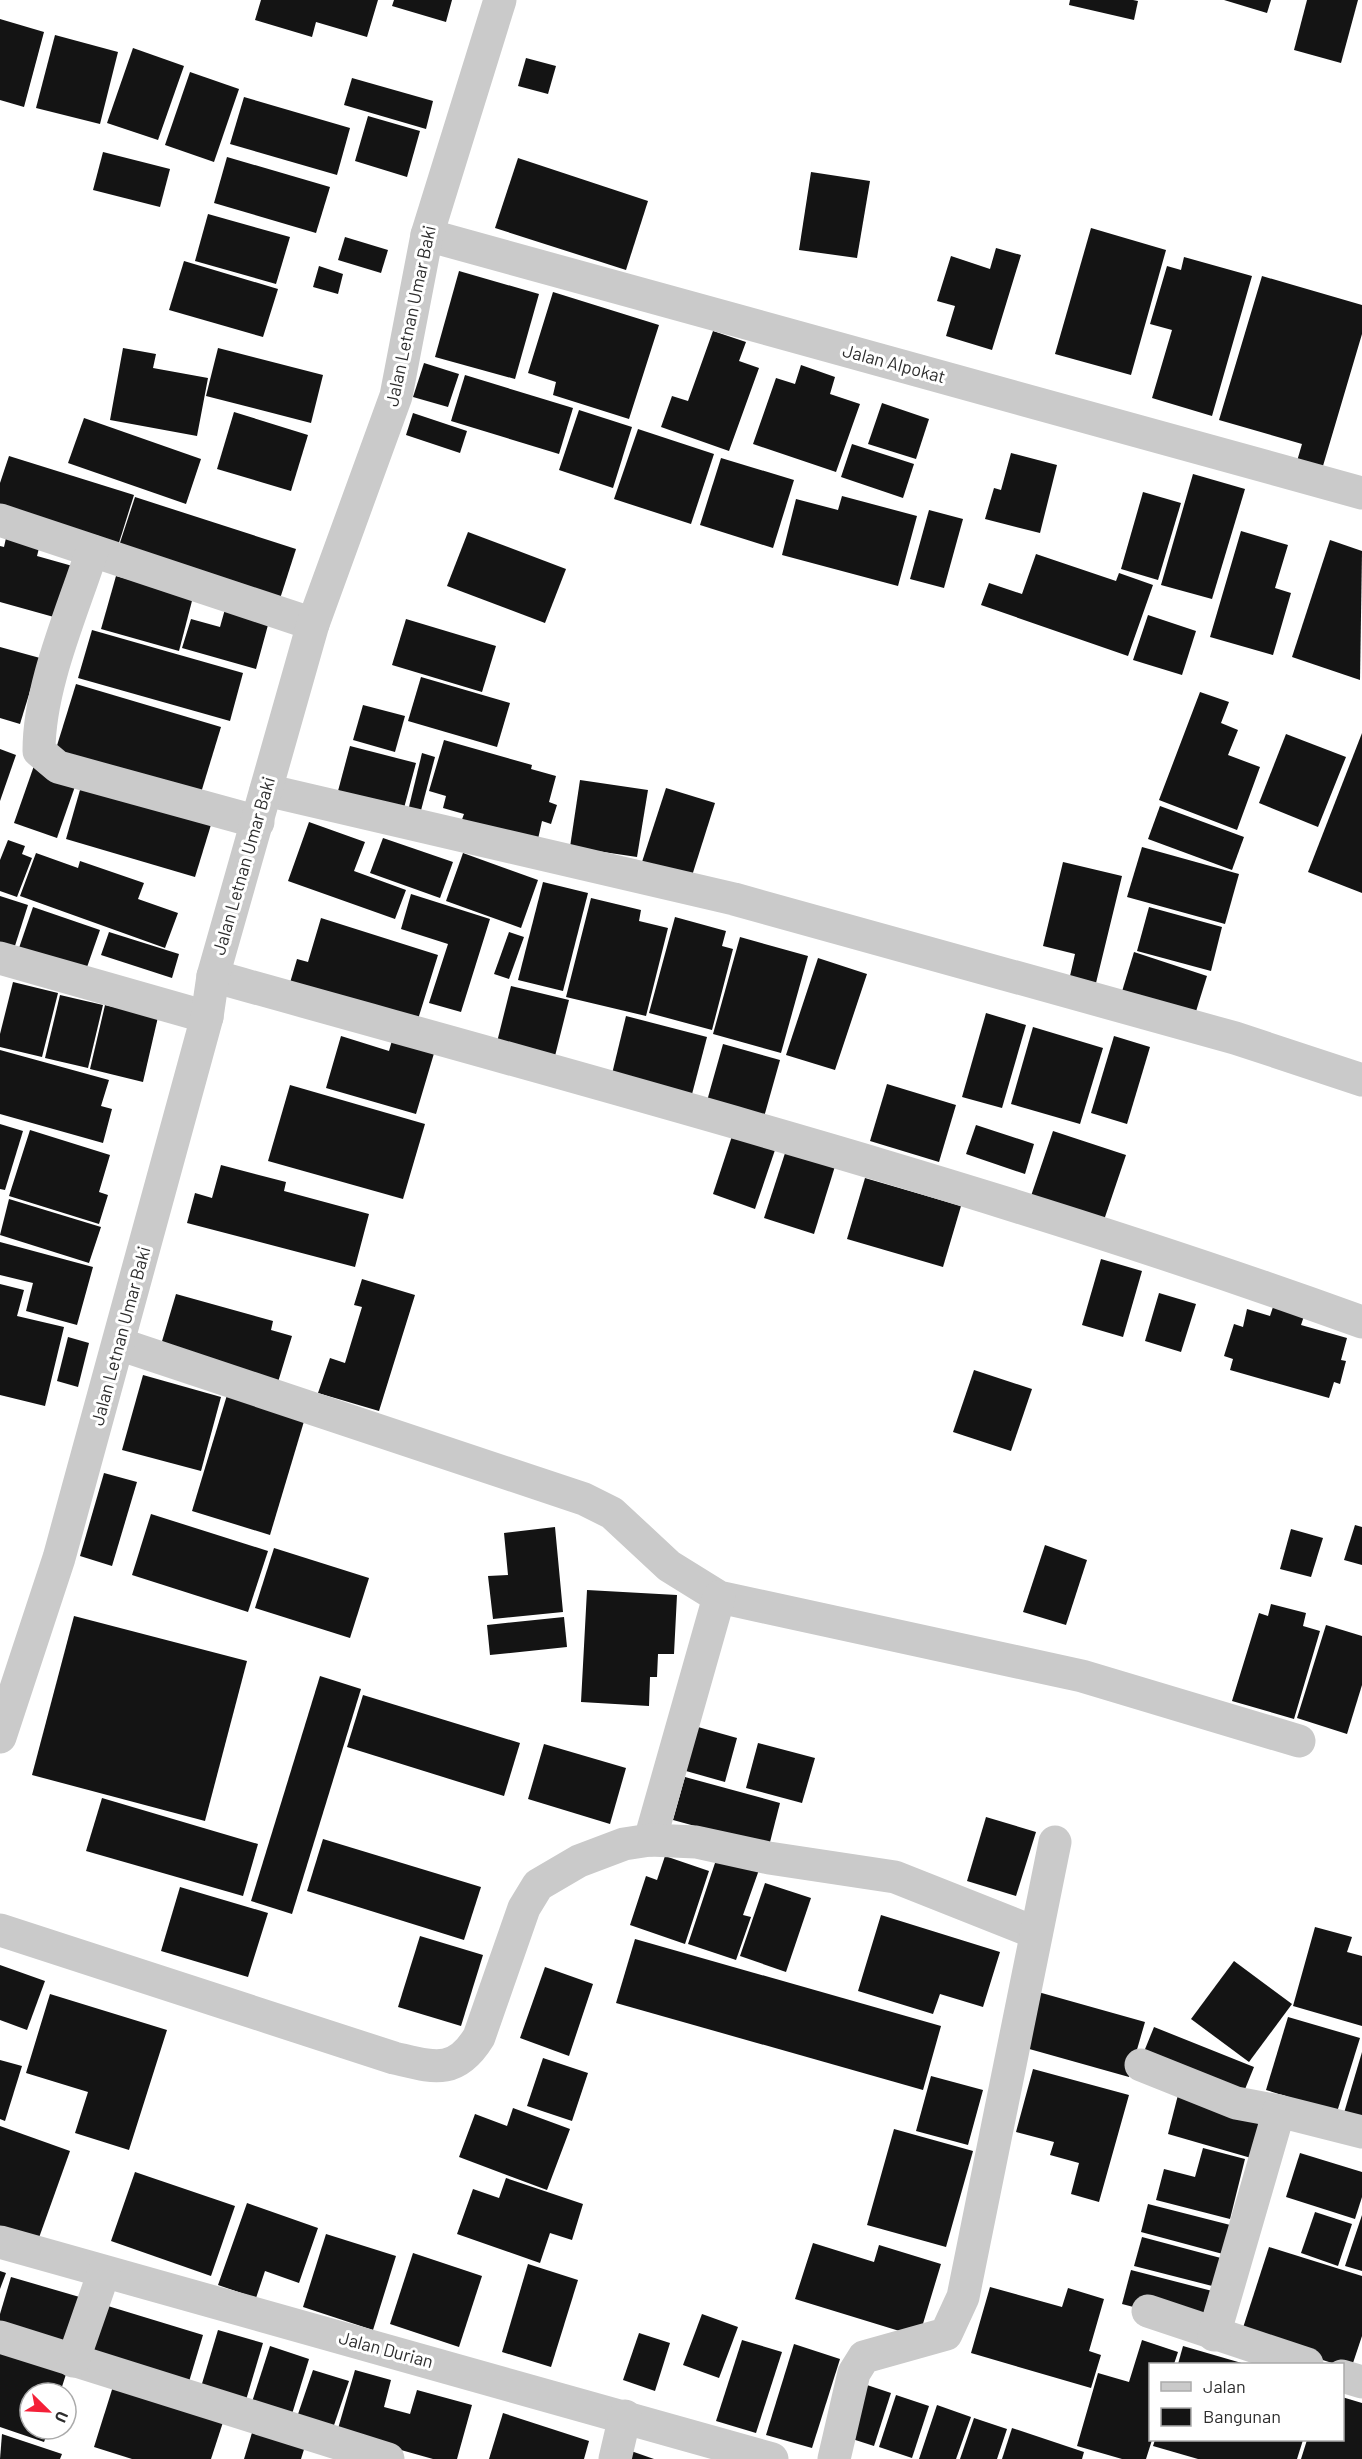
<svg xmlns="http://www.w3.org/2000/svg" width="1362" height="2459" font-family="Barlow,sans-serif">
<rect width="100%" height="100%" fill="#fff"/>
<g fill="#141414">
<polygon points="261,0 378,0 367,37 316,22 312,37 255,20"/>
<polygon points="394,0 452,0 446,22 392,6"/>
<polygon points="1070,0 1133,0 1138,1 1134,20 1069,5"/>
<polygon points="1224,0 1271,0 1267,13"/>
<polygon points="1307,0 1358,0 1341,63 1294,50"/>
<polygon points="0,19 44,32 24,107 0,100"/>
<polygon points="55,35 118,52 100,124 36,108"/>
<polygon points="133,48 184,66 158,140 107,123"/>
<polygon points="526,58 556,66 548,94 518,86"/>
<polygon points="190,72 239,89 214,162 165,145"/>
<polygon points="352,78 433,101 426,129 344,105"/>
<polygon points="244,97 350,128 337,175 230,144"/>
<polygon points="368,116 420,131 407,177 355,161"/>
<polygon points="103,152 170,169 160,207 93,190"/>
<polygon points="227,157 330,187 316,233 214,203"/>
<polygon points="518,158 648,201 626,270 495,228"/>
<polygon points="811,172 870,181 857,258 799,250"/>
<polygon points="208,214 290,237 276,284 195,261"/>
<polygon points="1091,228 1166,250 1131,375 1055,354"/>
<polygon points="345,237 388,250 381,273 338,260"/>
<polygon points="996,248 1021,255 992,350 946,336 955,306 937,301 951,256 990,269"/>
<polygon points="1184,257 1252,276 1212,416 1152,398 1172,330 1150,324 1167,266 1181,270"/>
<polygon points="184,261 278,289 263,337 169,310"/>
<polygon points="319,266 343,274 338,294 313,287"/>
<polygon points="459,271 539,294 515,379 435,357"/>
<polygon points="1262,276 1362,305 1362,334 1320,476 1295,468 1302,444 1219,420"/>
<polygon points="553,292 659,325 629,419 553,395 556,382 528,373"/>
<polygon points="713,331 746,342 739,361 759,368 729,451 661,427 672,396 688,401"/>
<polygon points="123,348 156,354 153,368 208,378 197,436 110,420"/>
<polygon points="218,348 323,375 311,423 206,396"/>
<polygon points="424,363 459,374 448,407 413,397"/>
<polygon points="801,365 835,377 830,394 860,404 836,472 753,444 776,378 795,384"/>
<polygon points="465,375 573,408 559,454 451,421"/>
<polygon points="882,403 929,419 916,459 868,444"/>
<polygon points="579,410 632,427 613,488 559,470"/>
<polygon points="234,412 308,435 291,491 217,469"/>
<polygon points="413,413 467,431 460,453 406,435"/>
<polygon points="84,418 201,459 186,504 68,463"/>
<polygon points="638,429 714,454 691,524 614,499"/>
<polygon points="852,444 914,464 903,498 841,477"/>
<polygon points="1011,453 1057,465 1040,533 985,519 994,488 1001,490"/>
<polygon points="9,456 134,495 117,549 0,512 0,483"/>
<polygon points="721,458 794,480 773,548 700,525"/>
<polygon points="1193,474 1245,489 1212,599 1161,585"/>
<polygon points="1143,492 1181,503 1158,580 1121,569"/>
<polygon points="842,496 917,516 898,586 782,555 796,499 838,510"/>
<polygon points="135,497 296,549 277,608 116,555"/>
<polygon points="929,510 963,519 944,588 910,579"/>
<polygon points="1241,531 1288,545 1275,588 1291,593 1273,655 1210,637"/>
<polygon points="468,532 566,569 545,623 447,586"/>
<polygon points="6,538 39,548 37,556 76,567 61,619 0,602 0,546 4,547"/>
<polygon points="1330,540 1362,551 1360,680 1292,657"/>
<polygon points="1036,554 1116,581 1119,573 1153,585 1128,656 981,605 989,583 1022,594"/>
<polygon points="116,576 193,597 179,651 101,629"/>
<polygon points="227,602 271,614 256,669 182,648 191,619 220,627"/>
<polygon points="1148,615 1196,631 1182,675 1133,660"/>
<polygon points="406,619 496,646 482,692 392,665"/>
<polygon points="92,630 243,673 230,721 78,678"/>
<polygon points="0,647 40,658 20,724 0,718"/>
<polygon points="421,677 510,703 497,747 408,721"/>
<polygon points="76,684 221,727 200,796 55,752"/>
<polygon points="1200,692 1229,702 1221,723 1238,730 1228,755 1260,767 1237,830 1159,800"/>
<polygon points="363,705 405,716 395,752 353,740"/>
<polygon points="1362,733 1362,893 1308,872"/>
<polygon points="1286,734 1346,757 1318,827 1259,803"/>
<polygon points="444,740 532,765 531,769 556,776 549,802 557,805 551,824 542,821 538,839 460,825 464,814 443,808 446,796 429,791"/>
<polygon points="350,746 416,763 404,808 338,791"/>
<polygon points="0,749 16,755 0,801"/>
<polygon points="422,753 435,757 419,818 407,815"/>
<polygon points="36,760 79,775 57,838 14,823"/>
<polygon points="84,776 214,815 195,877 66,839"/>
<polygon points="580,780 648,790 637,857 570,847"/>
<polygon points="666,788 715,803 690,882 641,865"/>
<polygon points="1160,806 1244,837 1232,870 1148,839"/>
<polygon points="309,822 365,842 354,871 406,890 395,919 288,881"/>
<polygon points="383,838 453,862 440,898 370,873"/>
<polygon points="8,840 25,846 22,854 32,858 17,897 0,891 0,860"/>
<polygon points="1142,847 1239,874 1225,924 1127,897"/>
<polygon points="36,853 78,868 80,861 144,883 138,899 178,913 165,948 20,896"/>
<polygon points="463,853 538,880 521,928 446,901"/>
<polygon points="1063,862 1122,876 1096,983 1070,976 1075,954 1043,946"/>
<polygon points="543,882 588,893 563,991 518,980"/>
<polygon points="411,894 490,919 461,1012 429,1003 448,944 401,929"/>
<polygon points="0,896 28,905 13,952 0,948"/>
<polygon points="591,898 641,910 639,921 668,928 646,1016 566,997"/>
<polygon points="33,907 100,930 86,970 19,948"/>
<polygon points="1149,907 1222,927 1211,971 1137,951"/>
<polygon points="675,917 726,931 722,946 733,949 712,1030 649,1013"/>
<polygon points="321,918 438,955 414,1032 287,993 297,959 308,962"/>
<polygon points="109,932 179,954 172,978 101,955"/>
<polygon points="509,932 524,937 509,979 494,974"/>
<polygon points="740,937 808,956 781,1053 713,1034"/>
<polygon points="1134,952 1207,976 1193,1021 1120,998"/>
<polygon points="818,958 867,974 835,1070 786,1055"/>
<polygon points="13,982 58,993 42,1057 0,1047 0,1034"/>
<polygon points="511,986 569,1000 553,1064 495,1050"/>
<polygon points="60,995 103,1005 88,1068 45,1058"/>
<polygon points="105,1005 158,1017 143,1082 90,1069"/>
<polygon points="986,1013 1026,1025 1002,1108 962,1097"/>
<polygon points="626,1016 707,1037 691,1098 611,1078"/>
<polygon points="1033,1027 1103,1048 1080,1124 1011,1104"/>
<polygon points="341,1036 389,1051 393,1037 435,1050 416,1114 326,1088"/>
<polygon points="1114,1036 1150,1047 1127,1124 1091,1113"/>
<polygon points="723,1044 780,1060 762,1124 705,1108"/>
<polygon points="0,1050 109,1080 101,1106 112,1109 103,1143 0,1114"/>
<polygon points="887,1084 956,1105 939,1162 870,1141"/>
<polygon points="290,1085 425,1124 403,1199 268,1161"/>
<polygon points="0,1124 23,1131 5,1190 0,1189"/>
<polygon points="976,1125 1034,1144 1025,1174 966,1154"/>
<polygon points="30,1130 110,1155 99,1192 108,1195 99,1224 9,1196"/>
<polygon points="1053,1131 1126,1155 1104,1220 1031,1196"/>
<polygon points="732,1136 775,1150 755,1209 713,1194"/>
<polygon points="787,1147 836,1163 814,1234 764,1218"/>
<polygon points="221,1165 286,1182 284,1191 369,1214 355,1267 187,1223 195,1193 212,1198"/>
<polygon points="865,1178 961,1206 943,1267 847,1239"/>
<polygon points="9,1199 101,1227 89,1263 0,1235"/>
<polygon points="0,1242 93,1267 77,1325 26,1311 33,1283 0,1275"/>
<polygon points="1101,1259 1142,1271 1123,1337 1082,1325"/>
<polygon points="362,1279 415,1295 379,1411 318,1393 330,1358 345,1363 362,1307 354,1305"/>
<polygon points="0,1284 24,1290 17,1316 64,1327 45,1406 0,1395"/>
<polygon points="1159,1293 1196,1304 1181,1352 1145,1341"/>
<polygon points="176,1294 273,1321 271,1330 292,1336 278,1382 160,1348"/>
<polygon points="1273,1307 1304,1316 1301,1325 1347,1338 1341,1360 1346,1361 1340,1384 1334,1382 1329,1398 1230,1370 1233,1359 1224,1356 1234,1324 1243,1327 1247,1309 1270,1316"/>
<polygon points="68,1337 89,1343 78,1387 57,1381"/>
<polygon points="974,1370 1032,1389 1011,1451 953,1432"/>
<polygon points="143,1375 221,1397 201,1471 122,1450"/>
<polygon points="227,1395 305,1418 270,1535 192,1511"/>
<polygon points="104,1473 137,1482 112,1566 80,1556"/>
<polygon points="151,1514 268,1551 248,1612 132,1575"/>
<polygon points="1355,1525 1362,1527 1362,1565 1344,1560"/>
<polygon points="555,1527 563,1612 493,1619 488,1576 508,1575 504,1533"/>
<polygon points="1291,1529 1323,1538 1311,1577 1280,1569"/>
<polygon points="1045,1545 1087,1560 1066,1625 1023,1612"/>
<polygon points="274,1548 369,1578 350,1638 255,1608"/>
<polygon points="587,1590 677,1595 674,1654 658,1654 657,1677 650,1677 649,1706 581,1702"/>
<polygon points="1271,1604 1306,1613 1303,1626 1320,1631 1294,1719 1232,1701 1259,1613 1268,1616"/>
<polygon points="74,1616 247,1661 205,1821 32,1775"/>
<polygon points="564,1617 567,1647 490,1655 487,1625"/>
<polygon points="1326,1625 1362,1636 1362,1685 1347,1734 1297,1718"/>
<polygon points="320,1676 361,1689 292,1914 251,1901"/>
<polygon points="363,1695 520,1743 504,1796 347,1747"/>
<polygon points="698,1727 737,1738 725,1782 686,1771"/>
<polygon points="758,1743 815,1758 802,1803 746,1788"/>
<polygon points="544,1744 626,1768 610,1824 528,1799"/>
<polygon points="685,1777 780,1803 769,1846 673,1820"/>
<polygon points="102,1798 258,1844 243,1896 86,1851"/>
<polygon points="986,1817 1036,1832 1016,1896 967,1881"/>
<polygon points="323,1839 481,1887 464,1940 307,1891"/>
<polygon points="718,1854 760,1867 743,1915 751,1917 736,1960 688,1944"/>
<polygon points="665,1856 709,1871 685,1944 630,1925 646,1876 657,1880"/>
<polygon points="765,1883 811,1898 786,1972 740,1956"/>
<polygon points="180,1887 268,1913 248,1977 161,1951"/>
<polygon points="881,1915 1000,1952 983,2007 940,1994 933,2014 858,1991"/>
<polygon points="1315,1927 1352,1937 1347,1952 1362,1956 1362,2026 1293,2006"/>
<polygon points="420,1936 483,1955 461,2026 398,2007"/>
<polygon points="635,1939 941,2026 923,2090 616,2003"/>
<polygon points="1234,1961 1292,2004 1249,2062 1191,2019"/>
<polygon points="0,1965 45,1981 27,2030 0,2020"/>
<polygon points="545,1967 593,1984 569,2056 520,2038"/>
<polygon points="1031,1990 1145,2022 1129,2077 1015,2045"/>
<polygon points="50,1994 167,2030 129,2150 75,2133 88,2092 26,2073"/>
<polygon points="1288,2017 1360,2038 1337,2112 1266,2090"/>
<polygon points="1154,2027 1254,2067 1241,2099 1141,2059"/>
<polygon points="1362,2052 1362,2118 1344,2113"/>
<polygon points="543,2058 588,2073 572,2121 527,2106"/>
<polygon points="0,2060 22,2066 5,2121 0,2119"/>
<polygon points="1033,2069 1129,2095 1099,2202 1071,2194 1079,2163 1050,2155 1054,2142 1016,2132"/>
<polygon points="931,2076 983,2090 968,2145 916,2131"/>
<polygon points="1178,2095 1269,2121 1258,2160 1168,2134"/>
<polygon points="513,2108 570,2129 547,2190 459,2157 475,2114 507,2126"/>
<polygon points="0,2126 70,2151 36,2246 0,2233"/>
<polygon points="894,2129 973,2151 946,2247 867,2225"/>
<polygon points="1203,2148 1245,2159 1230,2219 1156,2200 1164,2169 1195,2177"/>
<polygon points="1300,2153 1362,2172 1362,2197 1355,2219 1286,2197"/>
<polygon points="135,2172 235,2206 211,2276 111,2241"/>
<polygon points="506,2178 583,2204 572,2240 550,2233 540,2263 457,2234 473,2189 499,2198"/>
<polygon points="247,2203 318,2228 299,2283 265,2271 256,2298 218,2285"/>
<polygon points="1148,2204 1242,2228 1234,2257 1141,2232"/>
<polygon points="1315,2212 1352,2224 1338,2266 1301,2253"/>
<polygon points="1362,2215 1362,2271 1345,2266"/>
<polygon points="326,2234 396,2256 373,2330 303,2307"/>
<polygon points="1142,2237 1232,2261 1224,2289 1134,2266"/>
<polygon points="813,2243 874,2262 879,2245 941,2264 919,2337 795,2299"/>
<polygon points="1269,2247 1362,2276 1362,2336 1351,2369 1241,2334"/>
<polygon points="413,2253 482,2276 459,2347 390,2324"/>
<polygon points="528,2264 578,2280 551,2367 502,2352"/>
<polygon points="1131,2270 1220,2293 1211,2327 1122,2304"/>
<polygon points="0,2271 6,2273 0,2289"/>
<polygon points="11,2277 83,2298 68,2350 0,2330 0,2314"/>
<polygon points="990,2287 1062,2307 1068,2288 1104,2299 1089,2351 1101,2355 1091,2388 971,2353"/>
<polygon points="98,2303 203,2335 188,2385 82,2353"/>
<polygon points="702,2314 738,2327 719,2378 683,2365"/>
<polygon points="218,2330 263,2343 246,2400 201,2387"/>
<polygon points="639,2333 670,2343 655,2391 623,2380"/>
<polygon points="742,2340 782,2352 756,2433 716,2421"/>
<polygon points="1142,2340 1178,2352 1174,2364 1150,2364 1152,2440 1146,2459 1122,2459 1077,2446 1098,2373 1129,2382"/>
<polygon points="794,2344 840,2359 812,2448 766,2435"/>
<polygon points="270,2346 309,2359 292,2414 252,2402"/>
<polygon points="1183,2346 1245,2364 1178,2364"/>
<polygon points="0,2349 67,2371 60,2393 30,2393 30,2429 49,2429 44,2442 0,2427"/>
<polygon points="313,2370 349,2381 332,2431 296,2420"/>
<polygon points="355,2370 391,2380 384,2407 410,2414 417,2390 472,2405 457,2459 433,2459 337,2432"/>
<polygon points="115,2380 225,2416 211,2459 132,2459 94,2447"/>
<polygon points="861,2383 891,2393 874,2446 843,2436"/>
<polygon points="896,2395 929,2406 912,2458 879,2447"/>
<polygon points="1342,2397 1362,2403 1362,2459 1301,2459 1307,2440 1342,2440"/>
<polygon points="937,2405 971,2417 956,2459 919,2459"/>
<polygon points="503,2413 589,2441 584,2459 489,2459"/>
<polygon points="974,2418 1007,2429 997,2459 960,2459"/>
<polygon points="255,2423 307,2440 301,2459 244,2459"/>
<polygon points="1012,2428 1084,2452 1082,2459 1002,2459"/>
<polygon points="2,2434 62,2454 60,2459 0,2459"/>
<polygon points="1155,2440 1303,2440 1297,2459 1198,2459 1153,2446"/>
<polygon points="631,2451 654,2459 629,2459"/>
</g>
<g fill="none" stroke-linecap="round" stroke-linejoin="round">
<g stroke="#cacaca" stroke-width="33">
<polyline points="427,235 1362,493"/>
<polyline points="0,520 313,624"/>
<path d="M92 551C72 613 39 686 39 751L58 767 258 822"/>
<polyline points="266,790 734,899 1235,1038 1362,1080"/>
<polyline points="0,958 207,1017"/>
<path d="M213 976C598 1084 986 1186 1362 1322"/>
<polyline points="119,1344 584,1499 612,1513 669,1566 719,1597 1082,1676 1299,1741"/>
<polyline points="0,1737 59,1558 207,1017 213,976 313,624 396,396 427,235 500,0"/>
<polyline points="650,1840 719,1597"/>
<path d="M0 1930 394 2058C433 2067 455 2076 479 2037L524 1908 538 1885 579 1861 624 1844 650 1840 696 1842 769 1858 895 1877 1036 1933"/>
<polyline points="1141,2065 1236,2103 1279,2111"/>
<polyline points="0,2242 772,2459"/>
<polyline points="1148,2311 1307,2364"/>
<polyline points="1214,2335 1279,2111 1362,2132"/>
<polyline points="0,2337 388,2459"/>
<polyline points="73,2361 104,2272"/>
<polyline points="1342,2376 1362,2382"/>
<polyline points="615,2459 625,2416"/>
<polyline points="834,2459 854,2373 864,2357 946,2334 963,2297 1055,1842"/>
</g>
</g>
<g text-anchor="middle" stroke-width="6" stroke-linejoin="round" paint-order="stroke">
<g font-size="18" fill="#2d2d2d" stroke="#fff">
<text transform="translate(411 316) rotate(-78)" y="6">Jalan Letnan Umar Baki</text>
<text transform="translate(894 364) rotate(15)" y="6">Jalan Alpokat</text>
<text transform="translate(244 866) rotate(-74)" y="6">Jalan Letnan Umar Baki</text>
<text transform="translate(121 1336) rotate(-75)" y="6">Jalan Letnan Umar Baki</text>
<text transform="translate(386 2350) rotate(15)" y="6">Jalan Durian</text>
</g>
</g>
<rect x="1149" y="2363" width="195" height="78" fill="#ffffff" stroke="#ababab" stroke-width="1.5"/>
<rect x="1161" y="2382" width="30" height="9" fill="#cacaca" stroke="#ababab" stroke-width="1.5"/>
<text x="1203" y="2393" font-size="18" fill="#2d2d2d">Jalan</text>
<rect x="1161" y="2408" width="30" height="18" fill="#141414" stroke="#ababab" stroke-width="1.5"/>
<text x="1203" y="2423" font-size="18" fill="#2d2d2d">Bangunan</text>
<g transform="translate(48 2411) rotate(114)"><circle r="28" fill="#ffffff" stroke="#ababab" stroke-width="1.5"/>
<path d="M0-4.5L10 22L0 15L-10 22Z" fill="#f42038"/>
<text y="-9" font-size="16" font-weight="bold" text-anchor="middle" fill="#2d2d2d">U</text>
</g>
</svg>
